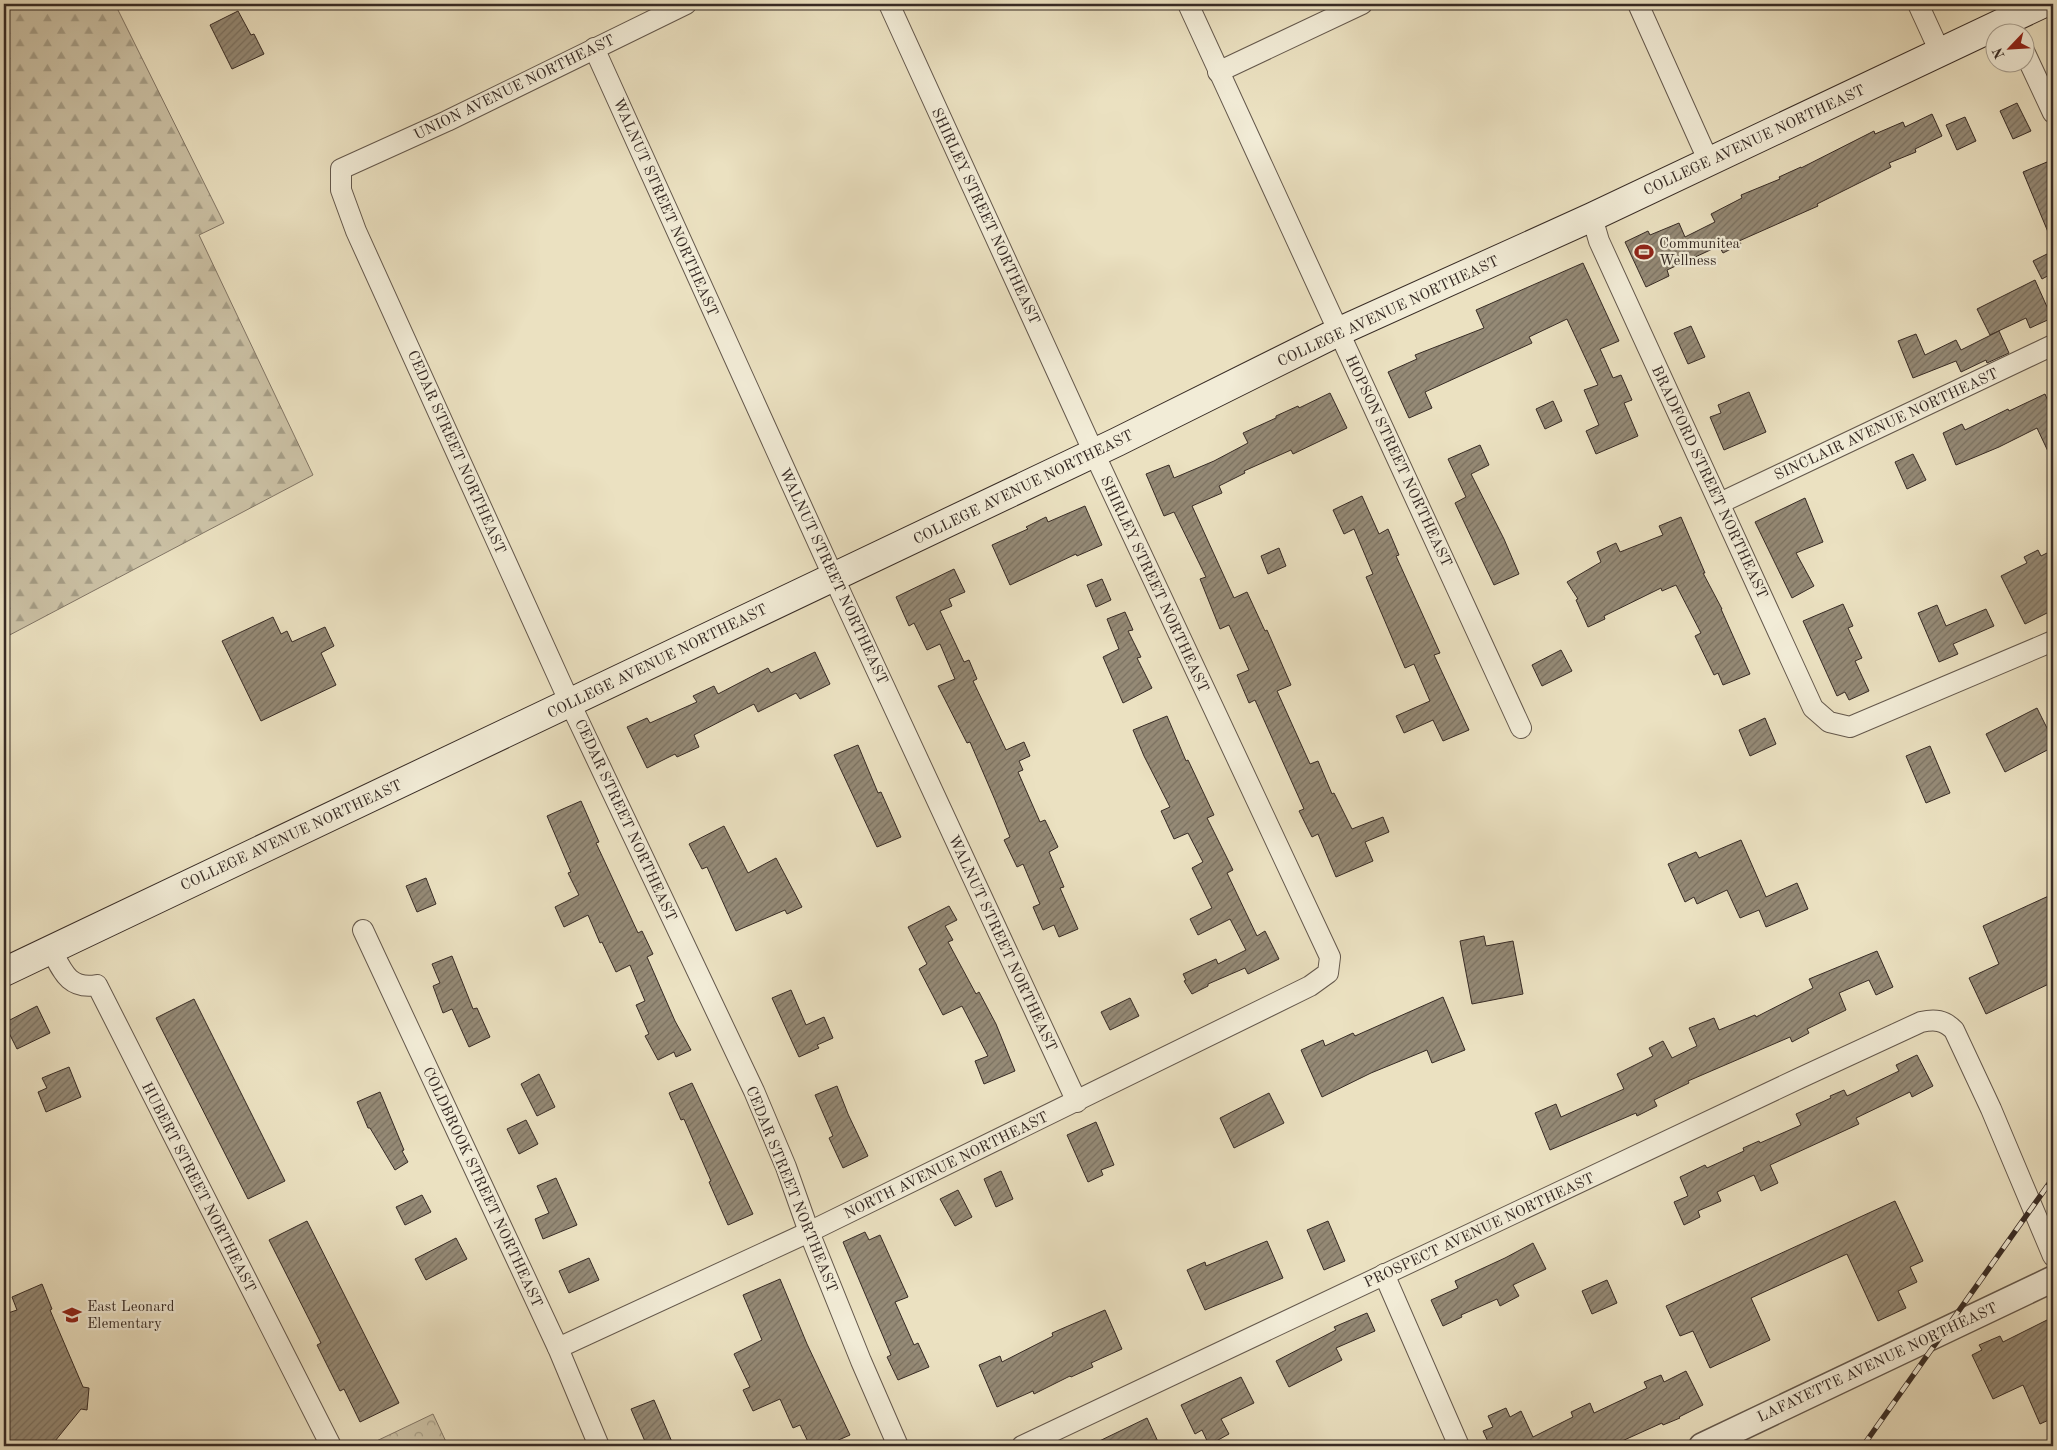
<svg xmlns="http://www.w3.org/2000/svg" width="2057" height="1450" font-family="'Old Standard TT',serif">
<defs>
<pattern id="forest-firs" width="22" height="20" patternUnits="userSpaceOnUse" patternTransform="scale(1.25)"><rect width="22" height="20" fill="#ccc2a6"/><path d="M5 1l3.5 6h-7zM16 11l3.5 6h-7z" fill="#a69e87"/></pattern>
<pattern id="park-crowns" width="20" height="18" patternUnits="userSpaceOnUse" patternTransform="scale(1.25)"><rect width="20" height="18" fill="#ccc2a6"/><path d="M2 6a3 3 0 1 1 6 0M12 15a3 3 0 1 1 6 0" fill="none" stroke="#a69e87"/></pattern>
<pattern id="building-hatch" width="6" height="6" patternUnits="userSpaceOnUse" patternTransform="scale(1.25)"><rect width="6" height="6" fill="#958a76"/><path d="M-1 1l2-2M0 6l6-6M5 7l2-2" fill="none" stroke="#7a7161"/></pattern>
</defs>
<rect width="100%" height="100%" fill="#ebe1c1"/>
<filter id="stains"><feTurbulence type="fractalNoise" baseFrequency=".004" numOctaves="4"/><feColorMatrix values="0 0 0 0 .2 0 0 0 0 .09 0 0 0 0 .02 0 0 0 .5 -.17"/></filter>
<radialGradient id="worn" r=".72"><stop offset=".6" stop-color="#630" stop-opacity="0"/><stop offset="1" stop-color="#630" stop-opacity=".3"/></radialGradient>
<polygon fill="url(#forest-firs)" stroke="#827666" points="4,4 115,4 224,223 199,235 313,475 4,638"/>
<polygon fill="url(#park-crowns)" stroke="#827666" points="433,1414 448,1446 366,1446"/>
<g fill="url(#building-hatch)" stroke="#372b25">
<polygon points="238,11 251,35 254,34 264,54 232,69 210,25"/>
<polygon points="2017,103 2031,131 2013,139 2000,111"/>
<polygon points="1932,114 1942,136 1915,149 1916,152 1889,163 1891,167 1817,204 1818,206 1739,241 1741,244 1723,253 1719,246 1667,270 1669,276 1646,287 1625,242 1648,231 1650,235 1679,223 1685,237 1715,222 1711,214 1742,198 1741,195 1780,179 1779,177 1801,167 1801,168 1874,131 1875,134 1903,122 1905,127"/>
<polygon points="1965,117 1976,141 1957,150 1946,125"/>
<polygon points="2047,162 2053,178 2053,244 2023,172"/>
<polygon points="2053,251 2053,273 2042,279 2033,261"/>
<polygon points="1583,263 1619,341 1600,349 1613,378 1621,375 1632,400 1624,403 1638,436 1596,454 1586,431 1599,425 1584,390 1598,385 1567,319 1529,337 1532,343 1425,392 1432,408 1409,418 1388,372 1417,359 1415,355 1484,328 1476,310"/>
<polygon points="2035,280 2052,318 2030,328 2026,318 1990,335 1977,309"/>
<polygon points="1691,326 1705,357 1688,364 1674,333"/>
<polygon points="1999,331 2009,353 1987,363 1986,360 1961,372 1956,361 1913,378 1898,341 1916,334 1925,355 1956,340 1961,350"/>
<polygon points="1749,392 1766,432 1724,450 1710,417 1721,413 1718,405"/>
<polygon points="1330,393 1347,428 1293,454 1291,450 1244,471 1245,473 1219,486 1222,493 1192,506 1234,598 1247,592 1265,631 1267,630 1291,685 1277,691 1310,764 1318,761 1332,794 1334,793 1352,829 1383,817 1389,832 1365,842 1373,861 1336,877 1318,834 1312,837 1299,811 1304,809 1255,700 1249,703 1237,675 1249,670 1229,625 1220,629 1200,579 1206,577 1174,512 1164,516 1146,474 1169,465 1174,478 1214,461 1248,443 1243,433 1276,418 1276,416 1298,406 1299,408"/>
<polygon points="2045,394 2053,412 2053,462 2037,428 1999,447 1956,465 1943,433 1962,424 1965,430 2008,409 2009,411"/>
<polygon points="1553,401 1562,421 1545,429 1536,409"/>
<polygon points="1480,445 1489,465 1471,474 1504,539 1519,574 1494,585 1455,503 1466,497 1448,459"/>
<polygon points="1913,454 1926,480 1907,489 1895,462"/>
<polygon points="1362,496 1379,534 1388,529 1399,555 1396,556 1440,653 1434,655 1469,730 1443,741 1433,720 1404,733 1396,716 1430,701 1414,664 1405,668 1366,577 1373,574 1354,529 1344,534 1333,510"/>
<polygon points="1805,498 1823,542 1796,553 1814,586 1792,598 1755,522"/>
<polygon points="1085,506 1102,545 1077,556 1076,554 1010,585 992,545 1028,529 1026,527 1046,517 1048,522"/>
<polygon points="1681,517 1705,573 1703,573 1722,609 1721,609 1750,674 1723,685 1718,673 1714,675 1695,636 1701,633 1676,585 1662,591 1661,588 1604,616 1605,619 1588,627 1576,600 1578,599 1567,582 1601,562 1597,552 1616,543 1620,552 1663,535 1659,526"/>
<polygon points="1279,548 1286,566 1268,574 1261,556"/>
<polygon points="2038,550 2041,556 2053,550 2053,610 2025,624 2001,576 2027,563 2024,557"/>
<polygon points="954,569 965,592 949,599 952,606 940,611 964,662 969,660 977,679 973,681 1006,750 1024,742 1030,756 1019,761 1023,770 1018,772 1040,822 1045,820 1058,847 1049,852 1064,887 1060,888 1078,929 1059,937 1054,925 1043,930 1033,907 1040,904 1023,864 1017,867 1004,840 1010,837 995,800 970,742 967,743 938,686 955,679 940,644 927,650 914,623 909,626 896,597"/>
<polygon points="1102,579 1111,600 1096,607 1087,585"/>
<polygon points="1843,604 1853,626 1848,628 1862,658 1855,661 1869,691 1849,700 1845,692 1837,696 1803,621"/>
<polygon points="1937,605 1946,626 1986,609 1994,626 1953,644 1958,654 1939,662 1918,613"/>
<polygon points="1125,612 1133,630 1128,631 1141,657 1137,658 1152,688 1123,703 1103,657 1119,649 1107,619"/>
<polygon points="273,617 281,634 287,631 292,642 325,627 334,646 321,653 336,685 261,721 222,641"/>
<polygon points="1561,650 1572,671 1542,686 1532,665"/>
<polygon points="815,652 830,684 800,699 796,693 758,712 754,704 694,735 699,747 677,757 675,754 647,768 627,727 647,718 650,723 697,702 693,696 714,686 718,694 768,668 771,673"/>
<polygon points="2037,708 2053,740 2053,747 2005,772 1986,734"/>
<polygon points="1167,716 1186,761 1188,760 1214,815 1207,818 1233,870 1227,873 1257,936 1265,931 1279,959 1248,974 1245,968 1208,984 1208,986 1192,994 1184,981 1186,980 1183,974 1216,959 1218,964 1246,950 1230,919 1198,935 1190,919 1212,908 1192,868 1203,862 1188,833 1174,839 1161,811 1170,807 1144,756 1133,730"/>
<polygon points="1765,718 1776,744 1750,756 1739,730"/>
<polygon points="858,745 878,793 881,792 901,837 877,847 834,755"/>
<polygon points="1930,746 1950,793 1926,803 1906,756"/>
<polygon points="581,801 599,842 596,843 638,933 642,931 653,954 647,957 675,1021 691,1050 676,1057 674,1052 658,1060 645,1036 649,1034 636,1005 645,1001 630,965 616,972 602,942 600,943 588,915 564,927 555,907 579,895 568,873 571,872 547,816"/>
<polygon points="724,826 748,873 776,858 802,907 787,914 785,910 736,931 707,867 702,869 689,844"/>
<polygon points="1741,840 1766,897 1797,883 1808,909 1766,927 1759,910 1740,918 1727,890 1697,904 1694,897 1685,902 1668,864 1696,852 1699,858"/>
<polygon points="426,878 436,904 417,912 406,886"/>
<polygon points="2053,894 2053,982 1986,1014 1969,978 1999,964 1983,926"/>
<polygon points="949,906 957,920 945,926 953,940 948,942 976,994 979,992 996,1024 1015,1071 984,1084 975,1061 988,1056 962,1006 943,1015 919,969 927,964 908,927"/>
<polygon points="1484,936 1486,946 1513,941 1523,994 1472,1004 1460,941"/>
<polygon points="1877,951 1893,987 1876,995 1869,980 1839,993 1846,1010 1807,1029 1809,1033 1792,1042 1790,1037 1688,1081 1689,1083 1654,1100 1657,1106 1637,1116 1636,1113 1550,1150 1535,1113 1556,1104 1561,1117 1624,1089 1617,1074 1653,1056 1649,1048 1663,1041 1672,1058 1697,1046 1689,1028 1714,1018 1719,1030 1755,1015 1756,1017 1813,988 1809,979"/>
<polygon points="452,956 473,1009 477,1008 490,1037 469,1047 452,1009 443,1013 433,986 440,983 432,964"/>
<polygon points="791,990 806,1025 824,1017 833,1038 817,1045 819,1048 799,1057 772,998"/>
<polygon points="1443,997 1465,1050 1432,1063 1427,1050 1371,1073 1322,1097 1301,1050 1323,1040 1325,1046 1353,1033 1355,1036"/>
<polygon points="1130,998 1139,1016 1110,1030 1101,1012"/>
<polygon points="194,999 285,1181 248,1199 156,1018"/>
<polygon points="37,1006 50,1033 17,1049 4,1023"/>
<polygon points="1917,1055 1933,1086 1912,1097 1910,1092 1856,1118 1859,1124 1770,1165 1778,1183 1761,1191 1754,1175 1717,1192 1721,1201 1698,1211 1700,1217 1684,1225 1674,1202 1688,1196 1680,1177 1705,1165 1707,1168 1744,1151 1743,1148 1759,1141 1760,1143 1801,1125 1796,1114 1831,1098 1830,1096 1844,1090 1847,1096 1899,1071 1896,1065"/>
<polygon points="69,1067 81,1097 46,1112 38,1092 47,1088 42,1078"/>
<polygon points="539,1074 555,1107 537,1116 521,1084"/>
<polygon points="692,1083 753,1214 728,1225 709,1182 711,1181 684,1119 681,1120 669,1093"/>
<polygon points="837,1086 848,1114 868,1156 843,1168 829,1138 833,1136 815,1095"/>
<polygon points="380,1092 404,1150 402,1151 408,1162 395,1170 370,1128 368,1128 357,1102"/>
<polygon points="1269,1093 1284,1123 1234,1148 1220,1118"/>
<polygon points="526,1120 538,1144 519,1154 507,1129"/>
<polygon points="1096,1122 1114,1165 1101,1170 1103,1175 1088,1182 1067,1135"/>
<polygon points="1001,1171 1013,1199 996,1207 984,1179"/>
<polygon points="556,1178 577,1225 543,1239 535,1219 549,1213 537,1186"/>
<polygon points="958,1190 972,1217 955,1226 940,1199"/>
<polygon points="422,1195 431,1212 405,1225 396,1207"/>
<polygon points="1895,1201 1923,1261 1910,1267 1917,1282 1898,1291 1906,1308 1878,1321 1847,1254 1751,1298 1770,1340 1710,1368 1693,1331 1680,1336 1666,1306"/>
<polygon points="307,1221 399,1403 360,1422 344,1389 340,1391 317,1345 321,1343 269,1240"/>
<polygon points="1328,1221 1345,1261 1324,1270 1307,1230"/>
<polygon points="865,1232 869,1240 880,1235 908,1297 895,1302 914,1345 918,1343 929,1367 898,1380 887,1357 891,1355 843,1242"/>
<polygon points="456,1238 467,1259 426,1280 415,1259"/>
<polygon points="1267,1241 1283,1278 1205,1310 1187,1270 1205,1262 1206,1266"/>
<polygon points="1533,1243 1546,1269 1513,1285 1519,1296 1500,1306 1497,1299 1461,1315 1462,1317 1443,1326 1431,1300 1458,1288 1455,1281 1505,1258"/>
<polygon points="589,1258 599,1280 569,1293 559,1271"/>
<polygon points="780,1279 807,1344 850,1435 825,1446 810,1446 800,1425 793,1428 780,1399 753,1411 743,1390 750,1387 734,1354 762,1340 743,1295"/>
<polygon points="1607,1280 1617,1303 1592,1314 1582,1291"/>
<polygon points="42,1284 52,1309 50,1310 83,1387 89,1388 87,1410 81,1409 51,1446 4,1446 4,1325 8,1323 5,1314 17,1310 12,1297"/>
<polygon points="1105,1310 1122,1349 1091,1363 1093,1367 1071,1377 1070,1376 1034,1394 1033,1391 997,1407 979,1365 1000,1356 1002,1362 1053,1336 1052,1333"/>
<polygon points="1367,1313 1375,1331 1336,1348 1342,1360 1289,1387 1276,1361 1336,1330 1334,1327"/>
<polygon points="2053,1317 2053,1418 2040,1424 2023,1385 1993,1399 1972,1355 1982,1350 1979,1345 2000,1336 2003,1342"/>
<polygon points="1686,1371 1703,1405 1679,1417 1680,1418 1663,1425 1662,1423 1611,1446 1490,1446 1483,1431 1493,1427 1488,1416 1506,1408 1510,1417 1521,1411 1533,1437 1573,1417 1571,1412 1590,1403 1594,1413 1647,1388 1644,1382 1661,1375 1664,1382"/>
<polygon points="1241,1377 1254,1403 1221,1419 1229,1434 1209,1445 1202,1430 1195,1434 1181,1405"/>
<polygon points="654,1400 672,1442 661,1446 647,1446 631,1409"/>
<polygon points="1147,1418 1160,1446 1089,1446"/>
</g>
<g fill="none" stroke-linecap="round" stroke-linejoin="round">
<g stroke="#64584c" stroke-width="22">
<g id="minor">
<polyline points="686,4 447,121 341,169 341,190 356,231 570,703 754,1091 786,1167 809,1232 861,1361 898,1446"/>
<polyline points="1188,4 1521,728"/>
<polyline points="1638,4 1709,162"/>
<polyline points="1918,4 1940,52"/>
<polyline points="594,48 844,600 1077,1102"/>
<polyline points="2024,51 2053,113"/>
<polyline points="1218,72 1362,4"/>
<polyline points="1592,217 1599,241 1813,708 1829,722 1850,727 2053,641"/>
<polyline points="1720,503 2053,345"/>
<polyline points="363,930 558,1348 599,1446"/>
<path d="M51 949C62 970 68 990 97 985L331 1446"/>
<polyline points="1384,1274 1459,1446"/>
<polyline points="558,1348 809,1232 1310,986 1328,973 1330,957 1094,453 889,4"/>
<path d="M1022 1446 1800 1078 1921 1022C1935 1019 1944 1020 1954 1030L1991 1109 2053 1256"/>
</g>
</g>
<g stroke="#64584c" stroke-width="28">
<polyline id="tertiary" points="1702,1446 2053,1279"/>
</g>
<g stroke="#372b25" stroke-width="30">
<polyline id="secondary" points="4,972 1117,442 1340,331 1592,217 2042,4"/>
</g>
<use href="#minor" stroke="#f2ecd7" stroke-width="20"/>
<use href="#tertiary" stroke="#f2ecd7" stroke-width="25"/>
<use href="#secondary" stroke="#f2ecd7" stroke-width="28"/>
<g stroke="#372b25" stroke-width="5.5">
<polyline id="rail" points="1863,1446 2053,1178"/>
</g>
<use href="#rail" stroke="#f2ecd7" stroke-width="4" stroke-dasharray="11" stroke-linecap="butt"/>
</g>
<defs>
<g id="stadium-bare" transform="scale(1.5)"><path d="M0-5a6.5 5 0 1 0 0 10a6.5 5 0 1 0 0-10ZM-3.5-1.8h7v3.6h-7Z" fill="#8f2418" stroke="#f2ecd7" stroke-width="2.5" paint-order="stroke"/></g>
<g id="school-bare" transform="scale(1.5)"><path d="M0-5L7-2L0 1L-7-2ZM-4 1L0 2.5L4 1V4Q0 6-4 4Z" fill="#8f2418" stroke="#f2ecd7" stroke-width="2.5" paint-order="stroke"/></g>
</defs>
<g fill-rule="evenodd">
<use href="#stadium-bare" x="1644" y="252"/>
<use href="#school-bare" x="72" y="1315"/>
</g>
<g text-anchor="middle" stroke-width="4.5" stroke-linejoin="round" paint-order="stroke">
<g font-size="15" fill="#372b25" stroke="#f2ecd7">
<text transform="translate(514 87) rotate(-26)" y="5">UNION AVENUE NORTHEAST</text>
<text transform="translate(1754 140) rotate(-25)" y="5">COLLEGE AVENUE NORTHEAST</text>
<text transform="translate(666 207) rotate(66)" y="5">WALNUT STREET NORTHEAST</text>
<text transform="translate(986 216) rotate(65)" y="5">SHIRLEY STREET NORTHEAST</text>
<text transform="translate(1388 311) rotate(-25)" y="5">COLLEGE AVENUE NORTHEAST</text>
<text transform="translate(1886 424) rotate(-25)" y="5">SINCLAIR AVENUE NORTHEAST</text>
<text transform="translate(457 452) rotate(66)" y="5">CEDAR STREET NORTHEAST</text>
<text transform="translate(1399 461) rotate(65)" y="5">HOPSON STREET NORTHEAST</text>
<text transform="translate(1710 482) rotate(65)" y="5">BRADFORD STREET NORTHEAST</text>
<text transform="translate(1023 487) rotate(-26)" y="5">COLLEGE AVENUE NORTHEAST</text>
<text transform="translate(834 576) rotate(65)" y="5">WALNUT STREET NORTHEAST</text>
<text transform="translate(1155 584) rotate(65)" y="5">SHIRLEY STREET NORTHEAST</text>
<text transform="translate(657 661) rotate(-26)" y="5">COLLEGE AVENUE NORTHEAST</text>
<text transform="translate(626 820) rotate(65)" y="5">CEDAR STREET NORTHEAST</text>
<text transform="translate(291 835) rotate(-25)" y="5">COLLEGE AVENUE NORTHEAST</text>
<text transform="translate(1003 943) rotate(65)" y="5">WALNUT STREET NORTHEAST</text>
<text transform="translate(946 1165) rotate(-26)" y="5">NORTH AVENUE NORTHEAST</text>
<text transform="translate(199 1187) rotate(63)" y="5">HUBERT STREET NORTHEAST</text>
<text transform="translate(483 1187) rotate(65)" y="5">COLDBROOK STREET NORTHEAST</text>
<text transform="translate(792 1189) rotate(68)" y="5">CEDAR STREET NORTHEAST</text>
<text transform="translate(1479 1230) rotate(-25)" y="5">PROSPECT AVENUE NORTHEAST</text>
<text transform="translate(1877 1362) rotate(-25)" y="5">LAFAYETTE AVENUE NORTHEAST</text>
</g>
<g font-size="15" fill="#372b25" stroke="#f2ecd7" text-anchor="start">
<text x="1659" y="248">Communitea<tspan x="1659" dy="17">Wellness</tspan></text>
<text x="87" y="1311">East Leonard<tspan x="87" dy="17">Elementary</tspan></text>
</g>
</g>
<rect width="2057" height="1450" fill="none" stroke="#ebe1c1" stroke-width="20"/>
<rect x="5" y="5" width="2047" height="1440" fill="none" stroke="#372b25" stroke-width="2.5"/>
<rect x="10" y="10" width="2037" height="1430" fill="none" stroke="#372b25"/>
<g transform="translate(2010 48) rotate(245)"><circle r="24" fill="#f2ecd7" stroke="#a79f90"/>
<path d="M0-4L9 19L0 12L-9 19Z" fill="#8f2418"/>
<text y="-8" font-size="14" font-weight="bold" text-anchor="middle" fill="#372b25">N</text>
</g>
<rect width="100%" height="100%" filter="url(#stains)"/>
<rect width="100%" height="100%" fill="url(#worn)"/>
</svg>
